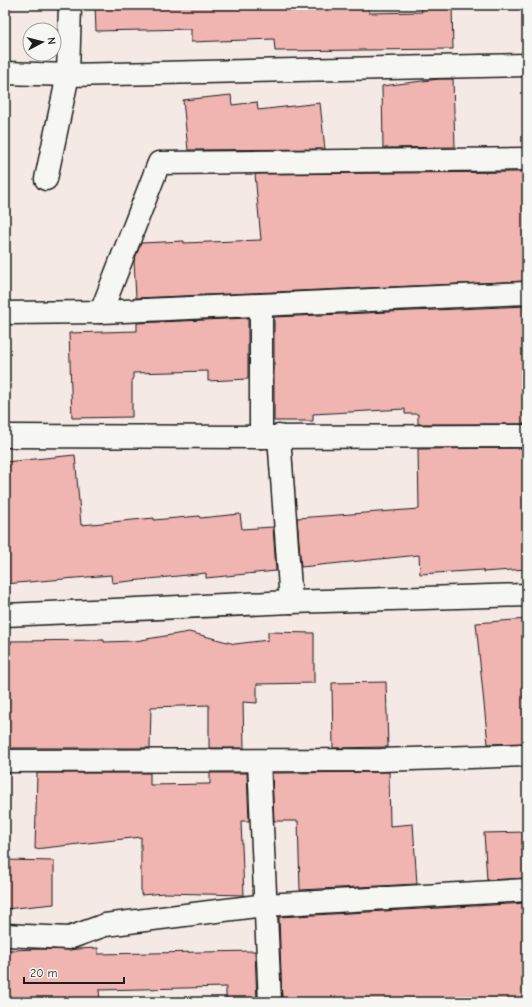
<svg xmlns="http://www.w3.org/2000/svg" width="532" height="1007" font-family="'Comic Neue',sans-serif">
<rect width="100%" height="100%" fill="#f5e9e5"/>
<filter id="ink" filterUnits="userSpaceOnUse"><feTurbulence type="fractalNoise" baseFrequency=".025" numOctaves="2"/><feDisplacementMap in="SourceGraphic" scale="8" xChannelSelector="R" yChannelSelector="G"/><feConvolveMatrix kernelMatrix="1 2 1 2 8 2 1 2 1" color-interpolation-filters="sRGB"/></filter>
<g filter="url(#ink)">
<g fill="#f0b4b1" stroke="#1c1c1c">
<polygon points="95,5 369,5 369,13 422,12 421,5 452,5 453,49 275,51 274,39 191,42 191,29 96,31"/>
<polygon points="439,79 453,79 455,147 383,148 382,86"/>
<polygon points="231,95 232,105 257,102 258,110 320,103 325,149 188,150 183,100"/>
<polygon points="527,172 527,281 136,298 134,261 141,243 184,241 184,243 261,240 255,174"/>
<polygon points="527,306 527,424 418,424 418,414 405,414 405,409 313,414 313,421 274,421 274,317"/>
<polygon points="248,318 248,379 208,381 208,371 133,373 133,379 132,379 132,417 72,418 69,333 137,331 137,323"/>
<polygon points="527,448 527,569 483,572 483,570 420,574 419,555 301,567 297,518 419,509 418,449"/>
<polygon points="75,455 81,525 154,518 154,520 199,516 200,518 240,514 242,529 273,527 276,571 206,578 206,573 112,583 111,575 5,584 5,462"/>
<polygon points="527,619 527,743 488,744 476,623"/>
<polygon points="189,632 235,644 268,640 268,632 314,633 314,683 257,684 257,703 243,702 244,748 209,748 209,705 151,707 150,748 5,748 5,644 11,644 11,641 104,640 104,642 135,641"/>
<polygon points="386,682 388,747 333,748 332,683"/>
<polygon points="389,772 390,826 413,824 417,884 300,890 298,821 274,821 272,773"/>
<polygon points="37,773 150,773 150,785 210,784 210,773 247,773 249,821 241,821 244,895 165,893 141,895 141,837 35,849"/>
<polygon points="525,832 527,878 487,880 484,833"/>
<polygon points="5,860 54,861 54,904 5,909"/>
<polygon points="527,903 527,1002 282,1002 279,917"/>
<polygon points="98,948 98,954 255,951 257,1002 226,1002 226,987 99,990 100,1001 5,1002 5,950 44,949 68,950 76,949"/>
</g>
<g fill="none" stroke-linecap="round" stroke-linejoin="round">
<g stroke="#1c1c1c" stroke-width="25">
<g id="minor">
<polyline points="5,73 68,75 527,65"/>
<polyline points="46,179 68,75 70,5"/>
<polyline points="261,305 261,437"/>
<polyline points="101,312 159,163 527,159"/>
<polyline points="5,313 101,312 527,293"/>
<polyline points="5,436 261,437 527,436"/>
<polyline points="279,436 291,602"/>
<polyline points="5,615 291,602 527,595"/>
<polyline points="5,761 381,760 527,755"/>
<polyline points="259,761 270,1002"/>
<polyline points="5,935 69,938 105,925 265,905 527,890"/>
</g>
</g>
<use href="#minor" stroke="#f6f6f2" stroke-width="22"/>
</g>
</g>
<rect width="532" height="1007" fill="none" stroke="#f6f6f2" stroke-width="20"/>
<rect x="10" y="10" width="512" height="987" fill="none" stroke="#1c1c1c" stroke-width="1.5" filter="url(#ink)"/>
<g transform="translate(42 42) rotate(83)"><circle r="19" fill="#f6f6f2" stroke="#9f9f9c"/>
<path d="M0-3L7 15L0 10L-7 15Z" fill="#1c1c1c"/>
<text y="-6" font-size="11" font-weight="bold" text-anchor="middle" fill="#1c1c1c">N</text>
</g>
<path d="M24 977v6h100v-6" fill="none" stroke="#1c1c1c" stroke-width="2"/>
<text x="30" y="977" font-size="12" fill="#1c1c1c" stroke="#f6f6f2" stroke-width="3" paint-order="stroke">20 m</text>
</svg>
